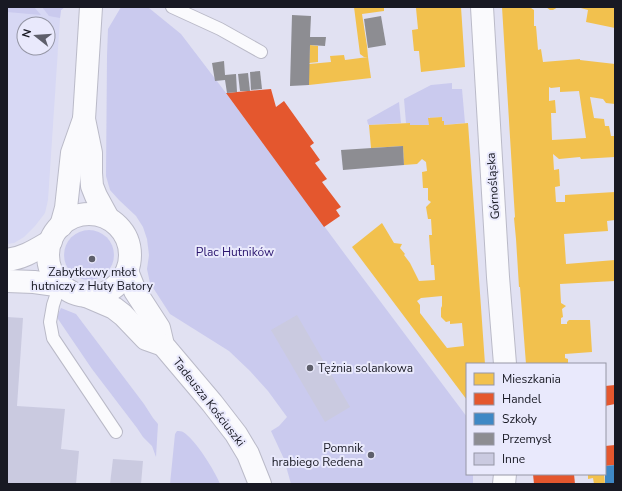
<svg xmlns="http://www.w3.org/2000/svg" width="622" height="491" font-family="'Nunito Sans',sans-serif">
<rect width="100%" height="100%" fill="#e1e1f2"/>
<path fill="#d7d8f4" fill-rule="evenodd" d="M7 7H65L61 10 60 18 53 125 48 200 45 213 35 226 24 237 14 243 7 244ZM24 24H48V48H24Z"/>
<g fill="#cacaee">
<polygon points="7,7 34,7 41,15 7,12"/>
<polygon points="42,7 65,7 61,10 60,18 49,16"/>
<polygon points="121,7 149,8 181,34 226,93 344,253 467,417 467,474 473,474 473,484 291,484 284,459 271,431 279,426 287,417 268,391 250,371 229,351 170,314 150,283 147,269 149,255 147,239 143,227 136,216 119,200 110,190 106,176 107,56 108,29"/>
<polygon points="452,83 452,89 462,89 465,123 444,125 444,121 442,121 442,117 430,118 429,117 429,125 410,125 410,123 406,123 404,99 431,85"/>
<polygon points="399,102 401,123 369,125 368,124 367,120"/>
<circle cx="89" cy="255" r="25"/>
<polygon points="61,308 76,314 144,404 153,418 158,424 156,457 152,446 143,437 137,428 92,369 58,319 58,314"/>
<path d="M177 431C179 431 182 431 183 432 195 439 215 471 220 484H170L175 434Z"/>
</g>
<g fill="#f2c14e" fill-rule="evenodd">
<polygon points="354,7 384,7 384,11 362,14 367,46 368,57 364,57 360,54"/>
<polygon points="425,7 461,7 465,67 421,72 419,51 414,51 412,30 418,29 416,8"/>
<path d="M502 7H531V8L534 10V26H536L538 50 541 49 543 62 580 59V60L615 64V104L606 103 603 99 590 97 594 118 604 119 605 126H609L611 136H615V157L581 159 580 157 559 159 553 154 554 170 559 169 560 186 555 187 556 202H565V195L615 192V220L607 221 608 231 564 234 566 264 615 260V281L560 284 561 303 566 306 562 309 563 317 561 318V324H567V322L569 320H590L592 352 565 354V358L568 359V364H526L520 287H519L516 239 514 218 515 217 514 202ZM549 87 551 88 560 87V92L579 91 586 138 552 140 551 113H556L555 100 549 101Z"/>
<polygon points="546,7 558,7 553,10 550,10"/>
<polygon points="577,7 615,7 615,28 586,22 588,10"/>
<polygon points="310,45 318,46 318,62 309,63"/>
<polygon points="344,55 345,60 368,57 371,78 309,85 309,64 331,62 330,56"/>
<path d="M442 117V121H444V125L468 123 485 364H467V400L352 247 382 223 394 243 402 244 400 248 405 254 404 255 410 263 419 281 435 280 434 265H431L429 235H432L431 219H428L426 207 431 202 428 200V188H423L422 172 427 171 426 162 422 159 417 164 404 165 403 146 371 148 369 125 410 123V125H429L428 118ZM442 296V306L441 308V317L446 322 450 321V324L462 323 464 346 447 348 420 313V305L417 301 421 298Z"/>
<polygon points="588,474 604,474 605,484 594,484 593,478 588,479"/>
</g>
<g fill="#e4572e">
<polygon points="271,89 276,107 284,101 314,143 310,146 320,160 315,163 327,179 322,182 341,207 336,210 340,216 324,227 226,93"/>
<polygon points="615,385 615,404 605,406 605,386"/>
<polygon points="615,445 615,465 605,466 605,446"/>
<polygon points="533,474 574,474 575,484 534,484"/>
</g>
<polygon fill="#3f88c5" points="615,465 615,484 605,484 605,466"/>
<g fill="#8d8d92">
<polygon points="292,15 311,16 310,37 326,37 325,46 310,45 309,85 290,86"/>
<polygon points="381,16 386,45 368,48 364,19"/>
<polygon points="224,61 225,75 236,74 237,92 227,93 225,80 215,81 212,63"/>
<polygon points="260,71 262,89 251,90 250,72"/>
<polygon points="248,73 250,91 240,91 238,74"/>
<polygon points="403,146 404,165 343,170 341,150"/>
</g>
<g fill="#cacae0">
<polygon points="297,315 350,407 325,422 271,330"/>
<polygon points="7,317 23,318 17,406 65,409 61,449 79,451 76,484 7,484"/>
<polygon points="113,459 143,461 141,484 110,484"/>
</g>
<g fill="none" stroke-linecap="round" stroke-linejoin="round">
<g stroke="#babac8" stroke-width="14">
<g id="service">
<polyline points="172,7 220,29 261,52"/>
<polyline points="63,286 56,296 53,305 50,322 53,338 116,432"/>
</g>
</g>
<g stroke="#babac8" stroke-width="24">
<g id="minor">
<polyline points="91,7 84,119 91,153 91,173 92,186 96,196 108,218"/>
<polyline points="482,7 498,277 505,364"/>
<circle cx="89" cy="255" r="41"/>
<polyline points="61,226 66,208 72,153 84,119"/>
<path d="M7 260C24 258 37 249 51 241"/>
<polyline points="127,271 135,291 159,328 163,345 212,403 236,434 248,454 260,484"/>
<polyline points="7,281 34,282 63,286"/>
<polyline points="86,296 114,308 123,315 146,339 163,345"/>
<polyline points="504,484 505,474"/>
</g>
</g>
<use href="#service" stroke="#fafafd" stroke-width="12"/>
<use href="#minor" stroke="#fafafd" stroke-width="22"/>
</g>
<g fill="#5e5f6b" stroke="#e9e9fc" stroke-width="1.5">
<circle cx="92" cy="259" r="4"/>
<circle cx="310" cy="368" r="4"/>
<circle cx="371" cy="455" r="4"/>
</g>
<g text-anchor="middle" stroke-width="4" stroke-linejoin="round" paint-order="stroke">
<g font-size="12" fill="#181923" stroke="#e9e9fc">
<text transform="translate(493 186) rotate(-94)" y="4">Górnośląska</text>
<text transform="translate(209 402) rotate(52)" y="4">Tadeusza Kościuszki</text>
</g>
<g font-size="12" fill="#2a156e" stroke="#e9e9fc">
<text x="235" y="256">Plac Hutników</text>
</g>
<g font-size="12" fill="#181923" stroke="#e9e9fc">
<text x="92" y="276">Zabytkowy młot<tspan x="92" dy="14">hutniczy z Huty Batory</tspan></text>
<text x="318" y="372" text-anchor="start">Tężnia solankowa</text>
<text x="363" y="452" text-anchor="end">Pomnik<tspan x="363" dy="14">hrabiego Redena</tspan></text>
</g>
</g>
<rect width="622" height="491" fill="none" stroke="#181923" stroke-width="16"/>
<rect x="466" y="363" width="140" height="112" fill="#e9e9fc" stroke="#9596a5"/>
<rect x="474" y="373" width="20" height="12" fill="#f2c14e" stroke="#9596a5"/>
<text x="502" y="383" font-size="12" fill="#181923">Mieszkania</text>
<rect x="474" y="393" width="20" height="12" fill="#e4572e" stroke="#9596a5"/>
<text x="502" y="403" font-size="12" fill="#181923">Handel</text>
<rect x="474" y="413" width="20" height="12" fill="#3f88c5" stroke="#9596a5"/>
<text x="502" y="423" font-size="12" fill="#181923">Szkoły</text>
<rect x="474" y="433" width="20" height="12" fill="#8d8d92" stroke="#9596a5"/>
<text x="502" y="443" font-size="12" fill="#181923">Przemysł</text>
<rect x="474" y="453" width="20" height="12" fill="#cacae0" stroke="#9596a5"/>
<text x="502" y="463" font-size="12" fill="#181923">Inne</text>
<g transform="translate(36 36) rotate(287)"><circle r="19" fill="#e9e9fc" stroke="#9596a5"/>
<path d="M0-3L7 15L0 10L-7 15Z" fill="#5e5f6b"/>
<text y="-6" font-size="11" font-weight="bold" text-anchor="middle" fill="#181923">N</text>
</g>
</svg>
